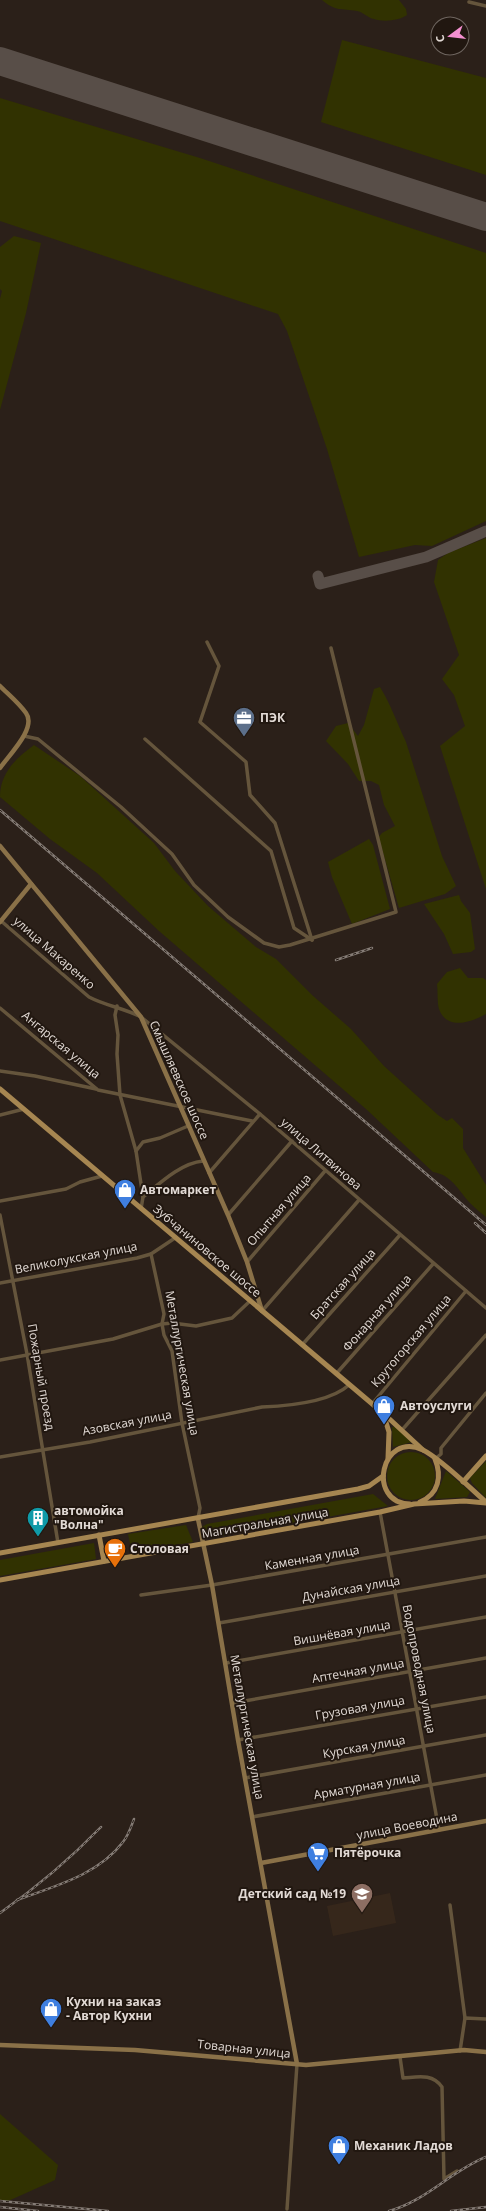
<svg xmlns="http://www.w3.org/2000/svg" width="486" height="2211" font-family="'Open Sans',sans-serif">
<rect width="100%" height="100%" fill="#2b2019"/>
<polygon fill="#36271b" points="390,1893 396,1923 333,1936 327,1906"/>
<g fill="#313201">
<path d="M322 0H399L406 9 407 15C399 21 383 22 374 19 368 18 363 12 357 11 341 8 336 12 322 0Z"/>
<polygon points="342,40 486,78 486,175 321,122"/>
<polygon points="0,98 200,158 486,253 486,521 432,546 415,545 359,557 327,449 287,331 278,314 0,221"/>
<polygon points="14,236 41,243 26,313 0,410 0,299 2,291 0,289 0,247"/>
<polygon points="486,538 486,889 440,746 465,726 454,695 442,679 459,655 434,582 438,560 448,553"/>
<path d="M380 687C391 705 397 723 406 742L442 856 456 886 445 894 399 908 382 849 377 839 382 833 395 826 384 805 379 785 371 781H359L348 764 326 741 336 726 348 723 358 736 364 725 374 689Z"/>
<path d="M34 745 80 776 154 843 175 871 208 906 256 947 276 959 312 995 351 1029 384 1066 438 1115 447 1121 452 1118 463 1129V1148L486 1185V1217C481 1213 475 1208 470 1203 458 1190 452 1175 433 1172L366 1109 159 931 97 873 50 839 0 797C0 773 16 758 34 745Z"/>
<polygon points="369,839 373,845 390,909 352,924 332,877 328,862"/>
<polygon points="459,895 461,901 470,913 475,949 471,952 453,954 444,934 424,904"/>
<path d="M460 968 468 978H483L486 980V1014C472 1022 447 1031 439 1009 437 1002 438 991 437 984L447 972Z"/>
<polygon points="392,1427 395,1427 412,1442 393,1447"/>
<circle cx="411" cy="1476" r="24"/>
<polygon points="486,1461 486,1498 472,1483 470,1478"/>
<polygon points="446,1471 470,1492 467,1497 435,1499"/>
<polygon points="373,1494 388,1506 211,1538 204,1535 202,1527 207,1524"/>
<polygon points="186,1525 193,1542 132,1553 128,1534"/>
<polygon points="94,1543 96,1559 0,1576 0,1560"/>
<polygon points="0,2114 58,2165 55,2180 6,2202 0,2201"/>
</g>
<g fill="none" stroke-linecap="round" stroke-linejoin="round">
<polyline stroke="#584e48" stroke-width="11" points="318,576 320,584 426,557 486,531"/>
<polyline stroke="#584e48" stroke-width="28" points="0,61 486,217"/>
<g stroke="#65553c" stroke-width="3.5">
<polyline points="469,2 486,6"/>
<polyline points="207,642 219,666 200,722 246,762 250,795 275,823 312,940"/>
<polyline points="24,736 38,739 121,807 172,854 194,885 228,917 264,943 279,947 290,945 396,912 331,648"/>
<polyline points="145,739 271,851 294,928 312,940"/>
<path d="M0 920 89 997C106 1006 124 1008 141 1017L260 1114 486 1308"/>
<polyline points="117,1006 115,1015 118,1035 117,1054 120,1095 136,1151 143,1197 141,1209"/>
<polyline points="0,1008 98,1090 252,1121"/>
<polyline points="0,1071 35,1076 96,1089"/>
<polyline points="0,1115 24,1109"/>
<polyline points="136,1151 143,1142 160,1138 188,1126"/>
<polyline points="209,1173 260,1114"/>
<path d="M143 1197C160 1183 181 1163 203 1161"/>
<polyline points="0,1201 66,1189 80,1182 102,1176"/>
<polyline points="0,1215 27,1354 58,1543"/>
<polyline points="228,1215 292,1141"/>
<polyline points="151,1254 164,1314 162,1324 164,1335 172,1351 182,1423 200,1508 198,1518"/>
<polyline points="247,1262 325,1171"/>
<polyline points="0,1283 137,1258 151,1254 175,1238"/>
<polyline points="262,1311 359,1200"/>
<polyline points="302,1345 400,1235"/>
<polyline points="0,1360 113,1339 162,1324 172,1323 196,1326 232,1318 250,1301"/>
<polyline points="336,1374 433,1264"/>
<polyline points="372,1404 466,1291"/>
<polyline points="402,1430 486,1335"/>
<path d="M0 1457 90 1442 262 1407C286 1406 330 1402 349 1385"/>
<polyline points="435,1459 441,1454 441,1448 486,1393"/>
<polyline points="380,1512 439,1830"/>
<polyline points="141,1595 212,1585 486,1537"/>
<polyline points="219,1623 486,1576"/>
<polyline points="226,1663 486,1617"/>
<polyline points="233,1703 486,1658"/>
<polyline points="238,1740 486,1697"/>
<polyline points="245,1778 486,1735"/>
<polyline points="252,1817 486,1775"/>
<polyline points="450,1905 465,2018"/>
<polyline points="460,2051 465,2018 486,2019"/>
<path d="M400 2057 403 2078C418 2077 432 2073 442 2087L444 2179 457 2171"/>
<polyline points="287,2209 297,2064"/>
</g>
<g stroke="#8a7148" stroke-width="4.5">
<path d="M0 686C8 694 19 703 26 713 37 728 9 755 0 768"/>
<polyline points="0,846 141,1017 228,1215 247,1262 262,1311"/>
<polyline points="0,922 31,884"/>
<polyline points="198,1519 212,1585 238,1740 297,2064"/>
<polyline points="261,1863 486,1821"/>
<polyline points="0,2045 135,2050 306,2065 464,2050 486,2052"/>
</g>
<g stroke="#a68651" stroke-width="5">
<polyline points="0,1089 383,1413 423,1450"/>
<polyline points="384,1416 389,1432 388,1458"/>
<polyline points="463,1482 486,1456"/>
<path d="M420 1502C439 1494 442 1476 435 1459"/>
<path d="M410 1504C366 1503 381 1430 423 1450 441 1459 470 1488 486 1502"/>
<polyline points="99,1535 104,1561"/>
<polyline points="0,1553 358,1489 369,1486 383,1476"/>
<polyline points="0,1580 380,1512 414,1504 464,1501 486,1503"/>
</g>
<g stroke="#857c76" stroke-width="2.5">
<g id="rail">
<polyline points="0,810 486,1225"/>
<polyline points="336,960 372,948"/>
<polyline points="475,1223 486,1233"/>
<path d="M17 1900C55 1886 98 1875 123 1842 128 1836 131 1827 134 1819"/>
<path d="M0 1913C37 1887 70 1859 101 1827"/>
<polyline points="0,2201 108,2211"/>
<polyline points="0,2207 38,2211"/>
<path d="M389 2211C426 2201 451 2171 486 2157"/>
<polyline points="451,2211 486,2207"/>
</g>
</g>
<use href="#rail" stroke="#211710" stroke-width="1" stroke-dasharray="3" stroke-linecap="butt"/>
</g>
<defs>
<g id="office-pin" transform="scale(1.15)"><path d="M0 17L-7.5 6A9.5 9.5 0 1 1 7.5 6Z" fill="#5c6f8a" stroke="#211710"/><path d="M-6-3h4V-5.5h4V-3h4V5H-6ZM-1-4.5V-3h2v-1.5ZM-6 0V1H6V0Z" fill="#fff"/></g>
<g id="shop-pin" transform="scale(1.15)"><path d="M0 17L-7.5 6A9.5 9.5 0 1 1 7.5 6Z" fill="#3f7fe0" stroke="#211710"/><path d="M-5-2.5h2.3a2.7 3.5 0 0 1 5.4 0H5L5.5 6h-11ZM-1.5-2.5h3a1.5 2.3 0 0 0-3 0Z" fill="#fff"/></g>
<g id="building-pin" transform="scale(1.15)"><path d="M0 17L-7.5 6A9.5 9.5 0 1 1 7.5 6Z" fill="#0f9aa8" stroke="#211710"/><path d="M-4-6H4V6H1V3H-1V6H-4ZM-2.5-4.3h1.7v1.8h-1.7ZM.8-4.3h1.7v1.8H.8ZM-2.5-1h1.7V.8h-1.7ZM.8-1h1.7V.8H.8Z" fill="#fff"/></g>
<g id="cafe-pin" transform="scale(1.15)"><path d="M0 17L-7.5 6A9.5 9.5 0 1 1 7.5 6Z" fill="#e8710a" stroke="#211710"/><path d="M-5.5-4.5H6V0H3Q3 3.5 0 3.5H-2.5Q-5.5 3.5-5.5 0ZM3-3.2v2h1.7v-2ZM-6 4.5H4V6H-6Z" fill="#fff"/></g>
<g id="supermarket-pin" transform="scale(1.15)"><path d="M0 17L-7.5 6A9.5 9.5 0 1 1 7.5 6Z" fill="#3f7fe0" stroke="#211710"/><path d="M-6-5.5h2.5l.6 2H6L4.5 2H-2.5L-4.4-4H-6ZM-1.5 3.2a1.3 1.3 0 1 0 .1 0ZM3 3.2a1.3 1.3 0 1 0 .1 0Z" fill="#fff"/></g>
<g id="school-pin" transform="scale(1.15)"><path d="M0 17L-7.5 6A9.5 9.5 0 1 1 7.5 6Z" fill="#8d6e63" stroke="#211710"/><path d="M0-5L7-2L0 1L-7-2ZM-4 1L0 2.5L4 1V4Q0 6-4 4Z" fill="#fff"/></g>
</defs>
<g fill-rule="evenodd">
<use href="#office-pin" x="244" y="718"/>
<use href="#shop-pin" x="125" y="1190"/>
<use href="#shop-pin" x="384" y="1406"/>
<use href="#building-pin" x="38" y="1518"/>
<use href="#cafe-pin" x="115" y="1549"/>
<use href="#supermarket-pin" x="318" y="1853"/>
<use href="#school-pin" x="362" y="1894"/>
<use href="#shop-pin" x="51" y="2009"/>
<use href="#shop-pin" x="339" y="2146"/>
</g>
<g text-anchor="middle" stroke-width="4" stroke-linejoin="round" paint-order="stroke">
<g font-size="12" font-weight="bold" fill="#e2dad5" stroke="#211710" text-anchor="start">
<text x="260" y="722">ПЭК</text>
<text x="140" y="1194">Автомаркет</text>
<text x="400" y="1410">Автоуслуги</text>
<text x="54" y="1515">автомойка<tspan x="54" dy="14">"Волна"</tspan></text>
<text x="130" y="1553">Столовая</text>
<text x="334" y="1857">Пятёрочка</text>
<text x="346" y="1898" text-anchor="end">Детский сад №19</text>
<text x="66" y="2006">Кухни на заказ<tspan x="66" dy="14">- Автор Кухни</tspan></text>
<text x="354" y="2150">Механик Ладов</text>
</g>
<g font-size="12" fill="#e2dad5" stroke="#211710">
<text transform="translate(54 953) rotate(41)" y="4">улица Макаренко</text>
<text transform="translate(61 1045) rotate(40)" y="4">Ангарская улица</text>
<text transform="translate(179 1080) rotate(66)" y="4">Смышляевское шоссе</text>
<text transform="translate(321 1154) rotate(41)" y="4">улица Литвинова</text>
<text transform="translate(279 1210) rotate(-49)" y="4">Опытная улица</text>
<text transform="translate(207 1251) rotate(40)" y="4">Зубчаниновское шоссе</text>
<text transform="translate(76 1258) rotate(-11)" y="4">Великолукская улица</text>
<text transform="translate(343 1284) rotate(-48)" y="4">Братская улица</text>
<text transform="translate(377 1313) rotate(-49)" y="4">Фонарная улица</text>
<text transform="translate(411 1341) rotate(-50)" y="4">Крутогорская улица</text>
<text transform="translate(182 1363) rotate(80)" y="4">Металлургическая улица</text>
<text transform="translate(41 1377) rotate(80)" y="4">Пожарный проезд</text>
<text transform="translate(127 1423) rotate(-11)" y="4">Азовская улица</text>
<text transform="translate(265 1523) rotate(-10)" y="4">Магистральная улица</text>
<text transform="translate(312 1558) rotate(-10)" y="4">Каменная улица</text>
<text transform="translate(351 1589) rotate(-10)" y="4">Дунайская улица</text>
<text transform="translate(342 1633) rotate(-10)" y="4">Вишнёвая улица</text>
<text transform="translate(419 1669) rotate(79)" y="4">Водопроводная улица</text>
<text transform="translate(358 1671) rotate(-10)" y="4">Аптечная улица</text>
<text transform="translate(360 1708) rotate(-10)" y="4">Грузовая улица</text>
<text transform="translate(247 1727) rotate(80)" y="4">Металлургическая улица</text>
<text transform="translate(364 1747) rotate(-10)" y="4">Курская улица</text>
<text transform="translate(367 1786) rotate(-10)" y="4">Арматурная улица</text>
<text transform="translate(407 1826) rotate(-11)" y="4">улица Воеводина</text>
<text transform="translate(244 2049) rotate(6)" y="4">Товарная улица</text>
</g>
</g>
<g transform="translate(450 36) rotate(255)"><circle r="19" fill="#211710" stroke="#6e655f"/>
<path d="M0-3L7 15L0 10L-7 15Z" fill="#f590d1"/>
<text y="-6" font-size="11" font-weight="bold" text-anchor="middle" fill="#e2dad5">С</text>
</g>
</svg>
